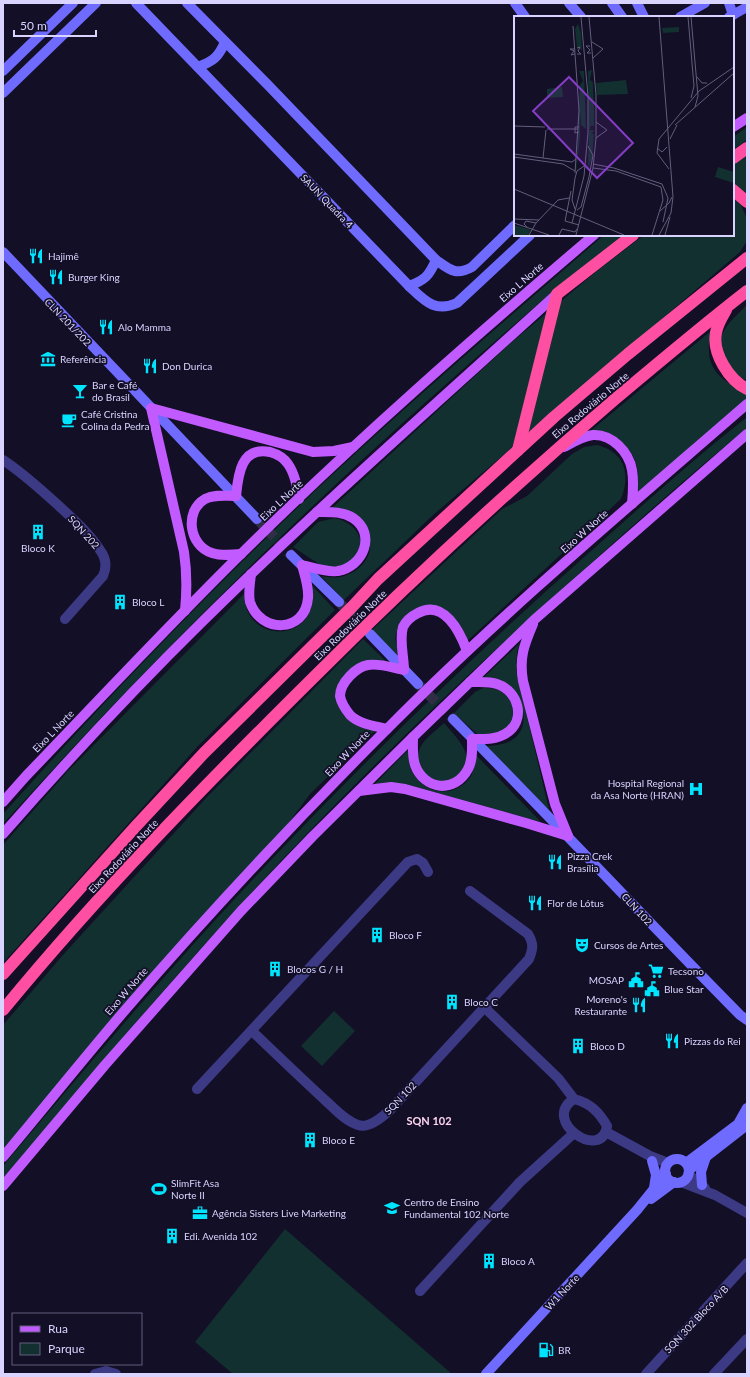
<svg xmlns="http://www.w3.org/2000/svg" width="750" height="1377" font-family="Lato,sans-serif">
<rect width="100%" height="100%" fill="#130f26"/>
<g fill="#12302f">
<polygon points="747,127 747,140 733,150 733,137"/>
<polygon points="747,155 747,196 733,185 733,165"/>
<path d="M733 198 741 205 747 219V241L740 252 432 516 344 600 321 576C327 577 333 578 340 577 353 575 369 563 370 548 370 542 367 535 365 529L332 508 512 342 597 271 644 235H733Z"/>
<path d="M604 235H623C555 288 490 345 426 402 277 535 136 676 3 824V814C104 701 209 592 318 488 411 401 508 318 604 235Z"/>
<path d="M747 305V380C738 377 730 370 726 361 724 357 721 351 720 347 719 329 736 316 747 305Z"/>
<path d="M712 330C711 337 708 344 709 351 709 373 728 385 747 391V400L637 494C639 478 639 458 626 447 619 442 596 436 588 433Z"/>
<path d="M747 417V428C693 472 641 518 590 564 483 659 378 758 279 863 183 965 93 1072 3 1179V1166C74 1082 144 998 218 917 333 791 455 672 582 559 636 511 690 462 747 417Z"/>
<path d="M597 445C625 452 631 474 621 499L465 643 432 608 399 626 395 638 400 660 372 630 502 509 527 496 572 454 584 447Z"/>
<path d="M335 518C350 522 356 528 362 542L353 560 338 567 322 566 293 547 318 522Z"/>
<path d="M310 583 335 610 198 746 3 963V845L67 772 244 594C245 642 308 643 312 602 313 596 311 589 310 583Z"/>
<path d="M363 639 389 664 370 661 339 692C347 717 346 727 376 730L310 794 284 829 3 1149V1025L62 956 206 798Z"/>
<path d="M520 643 517 652 516 670 550 814 484 746C516 746 531 731 520 699L480 681Z"/>
<path d="M483 688C505 687 511 698 516 717L502 733 483 737 476 733 454 713 475 692Z"/>
<path d="M444 723C453 734 471 750 466 765 464 770 459 775 456 779L440 783 422 773C421 768 418 762 418 757 418 742 435 732 444 723Z"/>
<path d="M410 748C410 754 408 760 410 766 412 774 418 781 425 786 440 796 461 792 471 776 474 769 475 762 476 755L541 822 405 784 373 786Z"/>
<polygon points="334,1011 355,1031 322,1066 301,1046"/>
<polygon points="285,1229 452,1374 233,1374 195,1342"/>
</g>
<g fill="none" stroke-linecap="round" stroke-linejoin="round">
<g stroke="#312d47" stroke-width="10" stroke-dasharray="10 5" stroke-linecap="butt">
<polyline points="257,519 291,555"/>
<polyline points="339,602 369,633"/>
<polyline points="418,684 453,719"/>
</g>
<g stroke="#3d3a85" stroke-width="10">
<path d="M3 460C23 473 40 489 58 505 73 519 89 533 100 550 106 558 107 567 103 576L65 619"/>
<polyline points="485,1008 558,1078 574,1099"/>
<path d="M252 1031C276 1054 301 1078 326 1101 335 1109 345 1121 358 1125 369 1129 382 1117 390 1110L529 959C533 949 534 944 528 934L470 891"/>
<polyline points="197,1089 408,862 417,859 423,863 428,872"/>
<path d="M574 1099C590 1103 599 1112 607 1126 602 1163 540 1120 574 1099Z"/>
<polyline points="606,1132 650,1156 668,1163"/>
<polyline points="688,1174 705,1188"/>
<polyline points="681,1182 715,1195 747,1213"/>
<polyline points="420,1291 520,1182 573,1134"/>
<polyline points="95,1374 106,1371 116,1374"/>
<polyline points="646,1374 747,1263"/>
<polyline points="714,1374 747,1339"/>
</g>
<g stroke="#6f6bff" stroke-width="10">
<path d="M136 3 409 286C425 301 435 313 457 303L530 235"/>
<path d="M187 3 268 85 436 260C450 270 456 276 472 267L515 225"/>
<polyline points="515,3 525,17"/>
<polyline points="569,3 581,17"/>
<polyline points="612,3 622,17"/>
<polyline points="637,3 644,17"/>
<polyline points="729,3 733,15"/>
<polyline points="680,17 705,3"/>
<polyline points="729,17 747,7"/>
<path d="M198 67C213 61 218 58 225 42"/>
<polyline points="3,71 73,3"/>
<polyline points="3,93 96,3"/>
<polyline points="3,252 257,519"/>
<path d="M409 286C425 280 429 276 436 260"/>
<polyline points="291,555 339,602"/>
<polyline points="370,634 418,684"/>
<path d="M453 719C550 816 643 917 740 1015L747 1020"/>
<circle cx="677" cy="1171" r="12"/>
<polyline points="652,1161 656,1175 654,1188"/>
<polyline points="686,1163 738,1124 747,1108"/>
<polyline points="689,1170 747,1125"/>
<polyline points="702,1185 701,1172 706,1157"/>
<polyline points="651,1199 674,1182"/>
<polyline points="486,1374 637,1210 666,1174"/>
</g>
<g stroke="#c25bff" stroke-width="10">
<polyline points="733,127 747,118"/>
<path d="M564 447C573 442 583 436 593 435 612 434 629 452 632 470 634 481 633 493 632 504"/>
<path d="M241 554C231 555 221 556 212 553 189 546 184 511 205 499 215 494 226 496 236 496 238 475 241 446 270 452 277 454 284 458 288 464 295 474 297 487 299 499"/>
<path d="M251 574C250 583 248 594 250 602 260 633 305 634 308 598 309 587 305 576 302 565 310 567 330 573 338 571 363 567 377 534 353 518 342 511 329 512 317 512"/>
<path d="M185 611C187 591 187 572 184 552L151 408 313 452 334 451 353 447"/>
<path d="M533 624C524 645 519 658 523 681L555 804 568 836"/>
<path d="M387 729C375 726 359 724 350 715 346 710 341 702 340 696 340 683 356 667 368 665 380 663 393 668 404 670 404 657 399 640 403 627 406 621 412 616 418 613 444 599 460 632 467 651"/>
<path d="M413 737C413 746 412 756 415 765 424 790 455 794 468 769 473 760 472 749 472 739 484 739 495 740 505 734 527 721 519 691 497 684 489 681 479 682 470 682"/>
<polyline points="359,791 391,787 405,789 526,823 568,836"/>
<path d="M3 802 26 776C97 702 167 627 240 555 353 443 473 338 594 235"/>
<path d="M3 834C66 762 132 691 200 624 315 510 437 403 557 294"/>
<path d="M3 1157C44 1108 84 1058 126 1009 209 913 297 819 387 729 501 614 625 510 747 404"/>
<polyline points="3,1186 105,1065 241,911 313,836 413,737 534,620 747,434"/>
</g>
<g stroke="#ff4fa3" stroke-width="12">
<polyline points="733,158 747,148"/>
<polyline points="733,190 747,202"/>
<path d="M726 310C722 317 717 325 716 333 712 353 729 380 747 389"/>
<polyline points="518,450 557,294 633,235"/>
<polyline points="3,974 137,825 204,753 352,607 378,579 554,417 628,354 747,258"/>
<path d="M3 1010C99 893 205 785 312 679 409 582 510 489 614 400 658 363 702 326 747 291"/>
</g>
</g>
<defs>
<g id="restaurant-bare" transform="scale(1.2)"><path d="M-5-6h1v4h1v-4h1v4h1v-4h1v5L-1.5 .5V6h-2V.5L-5-1ZM5-6V6H3V1.5H1.5Q1.5-4 5-6Z" fill="#00e5ff" stroke="#130f26" stroke-width="2.5" paint-order="stroke"/></g>
<g id="museum-bare" transform="scale(1.2)"><path d="M0-6L6-3V-2H-6V-3ZM-5-1h2V3h-2ZM-1-1h2V3h-2ZM3-1h2V3H3ZM-6 4H6V6H-6Z" fill="#00e5ff" stroke="#130f26" stroke-width="2.5" paint-order="stroke"/></g>
<g id="bar-bare" transform="scale(1.2)"><path d="M-6-5H6L.8 .8V4.5H3.5V6h-7V4.5H-.8V.8Z" fill="#00e5ff" stroke="#130f26" stroke-width="2.5" paint-order="stroke"/></g>
<g id="cafe-bare" transform="scale(1.2)"><path d="M-5.5-4.5H6V0H3Q3 3.5 0 3.5H-2.5Q-5.5 3.5-5.5 0ZM3-3.2v2h1.7v-2ZM-6 4.5H4V6H-6Z" fill="#00e5ff" stroke="#130f26" stroke-width="2.5" paint-order="stroke"/></g>
<g id="building-bare" transform="scale(1.2)"><path d="M-4-6H4V6H1V3H-1V6H-4ZM-2.5-4.3h1.7v1.8h-1.7ZM.8-4.3h1.7v1.8H.8ZM-2.5-1h1.7V.8h-1.7ZM.8-1h1.7V.8H.8Z" fill="#00e5ff" stroke="#130f26" stroke-width="2.5" paint-order="stroke"/></g>
<g id="hospital-bare" transform="scale(1.2)"><path d="M-5-5h3v3.5h4V-5h3V5h-3V1.5h-4V5h-3Z" fill="#00e5ff" stroke="#130f26" stroke-width="2.5" paint-order="stroke"/></g>
<g id="theatre-bare" transform="scale(1.2)"><path d="M-5-5.5Q0-4 5-5.5V0Q5 5 0 6Q-5 5-5 0ZM-3.3-2.5H-1v1.5H-3.3ZM1-2.5H3.3v1.5H1ZM-2.8 1Q0 5.5 2.8 1Z" fill="#00e5ff" stroke="#130f26" stroke-width="2.5" paint-order="stroke"/></g>
<g id="supermarket-bare" transform="scale(1.2)"><path d="M-6-5.5h2.5l.6 2H6L4.5 2H-2.5L-4.4-4H-6ZM-1.5 3.2a1.3 1.3 0 1 0 .1 0ZM3 3.2a1.3 1.3 0 1 0 .1 0Z" fill="#00e5ff" stroke="#130f26" stroke-width="2.5" paint-order="stroke"/></g>
<g id="civic-bare" transform="scale(1.2)"><path d="M-.6-6.5H3V-4.5H.6V-3L4-1V1h2V6H-6V1h2V-1L-.6-3ZM-1.2 2.5V6h2.4V2.5Z" fill="#00e5ff" stroke="#130f26" stroke-width="2.5" paint-order="stroke"/></g>
<g id="stadium-bare" transform="scale(1.2)"><path d="M0-5a6.5 5 0 1 0 0 10a6.5 5 0 1 0 0-10ZM-3.5-1.8h7v3.6h-7Z" fill="#00e5ff" stroke="#130f26" stroke-width="2.5" paint-order="stroke"/></g>
<g id="school-bare" transform="scale(1.2)"><path d="M0-5L7-2L0 1L-7-2ZM-4 1L0 2.5L4 1V4Q0 6-4 4Z" fill="#00e5ff" stroke="#130f26" stroke-width="2.5" paint-order="stroke"/></g>
<g id="office-bare" transform="scale(1.2)"><path d="M-6-3h4V-5.5h4V-3h4V5H-6ZM-1-4.5V-3h2v-1.5ZM-6 0V1H6V0Z" fill="#00e5ff" stroke="#130f26" stroke-width="2.5" paint-order="stroke"/></g>
<g id="fuel-bare" transform="scale(1.2)"><path d="M-5.5-6h7V0h2V4h1.3V-2.5L3-4.5l.8-.8L6-3V5H2.5V1h-1V6h-7ZM-4.2-4.7v3.2H.2V-4.7Z" fill="#00e5ff" stroke="#130f26" stroke-width="2.5" paint-order="stroke"/></g>
</defs>
<g fill-rule="evenodd">
<use href="#restaurant-bare" x="36" y="256"/>
<use href="#restaurant-bare" x="56" y="277"/>
<use href="#restaurant-bare" x="106" y="327"/>
<use href="#museum-bare" x="48" y="359"/>
<use href="#restaurant-bare" x="150" y="366"/>
<use href="#bar-bare" x="80" y="391"/>
<use href="#cafe-bare" x="69" y="420"/>
<use href="#building-bare" x="38" y="532"/>
<use href="#building-bare" x="120" y="602"/>
<use href="#hospital-bare" x="696" y="789"/>
<use href="#restaurant-bare" x="555" y="862"/>
<use href="#restaurant-bare" x="535" y="903"/>
<use href="#building-bare" x="377" y="935"/>
<use href="#theatre-bare" x="582" y="945"/>
<use href="#building-bare" x="275" y="969"/>
<use href="#supermarket-bare" x="656" y="971"/>
<use href="#civic-bare" x="636" y="980"/>
<use href="#civic-bare" x="652" y="989"/>
<use href="#building-bare" x="452" y="1002"/>
<use href="#restaurant-bare" x="639" y="1005"/>
<use href="#restaurant-bare" x="672" y="1041"/>
<use href="#building-bare" x="578" y="1046"/>
<use href="#building-bare" x="310" y="1140"/>
<use href="#stadium-bare" x="159" y="1189"/>
<use href="#school-bare" x="392" y="1208"/>
<use href="#office-bare" x="200" y="1213"/>
<use href="#building-bare" x="172" y="1236"/>
<use href="#building-bare" x="489" y="1261"/>
<use href="#fuel-bare" x="546" y="1350"/>
</g>
<g text-anchor="middle" stroke-width="3.5" stroke-linejoin="round" paint-order="stroke">
<g font-size="10" fill="#d9d4ff" stroke="#130f26">
<text transform="translate(327 201) rotate(46)" y="4">SAUN Quadra 4</text>
<text transform="translate(521 282) rotate(-41)" y="4">Eixo L Norte</text>
<text transform="translate(68 322) rotate(46)" y="4">CLN 201/202</text>
<text transform="translate(590 405) rotate(-40)" y="4">Eixo Rodoviário Norte</text>
<text transform="translate(281 500) rotate(-43)" y="4">Eixo L Norte</text>
<text transform="translate(584 531) rotate(-42)" y="4">Eixo W Norte</text>
<text transform="translate(84 532) rotate(48)" y="4">SQN 202</text>
<text transform="translate(350 625) rotate(-44)" y="4">Eixo Rodoviário Norte</text>
<text transform="translate(53 731) rotate(-46)" y="4">Eixo L Norte</text>
<text transform="translate(347 753) rotate(-46)" y="4">Eixo W Norte</text>
<text transform="translate(123 856) rotate(-47)" y="4">Eixo Rodoviário Norte</text>
<text transform="translate(637 909) rotate(47)" y="4">CLN 102</text>
<text transform="translate(126 991) rotate(-49)" y="4">Eixo W Norte</text>
<text transform="translate(400 1098) rotate(-46)" y="4">SQN 102</text>
<text transform="translate(562 1292) rotate(-47)" y="4">W1 Norte</text>
<text transform="translate(696 1319) rotate(-47)" y="4">SQN 302 Bloco A/B</text>
</g>
<g font-size="10" fill="#d9d4ff" stroke="#130f26" text-anchor="start">
<text x="48" y="260">Hajimê</text>
<text x="68" y="281">Burger King</text>
<text x="118" y="331">Alo Mamma</text>
<text x="60" y="363">Referência</text>
<text x="162" y="370">Don Durica</text>
<text x="92" y="389">Bar e Café<tspan x="92" dy="12">do Brasil</tspan></text>
<text x="81" y="418">Café Cristina<tspan x="81" dy="12">Colina da Pedra</tspan></text>
<text x="38" y="552" text-anchor="middle">Bloco K</text>
<text x="132" y="606">Bloco L</text>
<text x="684" y="787" text-anchor="end">Hospital Regional<tspan x="684" dy="12">da Asa Norte (HRAN)</tspan></text>
<text x="567" y="860">Pizza Crek<tspan x="567" dy="12">Brasília</tspan></text>
<text x="547" y="907">Flor de Lótus</text>
<text x="389" y="939">Bloco F</text>
<text x="594" y="949">Cursos de Artes</text>
<text x="287" y="973">Blocos G / H</text>
<text x="668" y="975">Tecsono</text>
<text x="624" y="984" text-anchor="end">MOSAP</text>
<text x="664" y="993">Blue Star</text>
<text x="627" y="1003" text-anchor="end">Moreno's<tspan x="627" dy="12">Restaurante</tspan></text>
<text x="464" y="1006">Bloco C</text>
<text x="684" y="1045">Pizzas do Rei</text>
<text x="590" y="1050">Bloco D</text>
<text x="322" y="1144">Bloco E</text>
<text x="171" y="1187">SlimFit Asa<tspan x="171" dy="12">Norte II</tspan></text>
<text x="404" y="1206">Centro de Ensino<tspan x="404" dy="12">Fundamental 102 Norte</tspan></text>
<text x="212" y="1217">Agência Sisters Live Marketing</text>
<text x="184" y="1240">Edi. Avenida 102</text>
<text x="501" y="1265">Bloco A</text>
<text x="558" y="1354">BR</text>
</g>
<g font-size="11" font-weight="bold" fill="#ffd6f0" stroke="#130f26">
<text x="429" y="1125">SQN 102</text>
</g>
</g>
<g transform="translate(514 16)">
<rect width="220" height="220" fill="#130f26"/>
<path d="M64 8 67 17 68 34 63 31 61 13ZM165 11V16L149 17 148 12ZM78 54 76 64 79 66 80 93V110H76L77 113H75L74 55ZM65 55H70L72 113 67 109 66 93V120L62 160 66 69 69 65ZM112 64 114 78 83 79 82 67ZM48 71 49 81 33 82V73ZM75 114H80L78 118H80L78 142 74 152ZM204 151 220 156V167L201 161ZM0 209 17 214 14 219H0Z" fill="#12302f"/>
<path fill="none" stroke="#625e7d" stroke-width="1" d="M174 1 180 70 177 82M177 1 184 80 181 91M59 10 65 94 61 157M78 26 89 33 79 42M76 30H72L76 34 73 37H77M63 32 66 31 64 35 67 38H63M61 33H56L60 35 57 39 61 38M183 61 188 67H193M161 109 220 57M0 110 31 111M33 113H64M65 116 61 117V111H65M82 122 93 114 82 106M156 123 163 109M143 132 148 136 153 131M0 138 58 146 62 143M0 141 49 148 61 155M29 142 32 114M79 148 100 152 148 168 154 182 149 206M79 152 102 155 147 171 149 184 138 219M155 153 143 137 145 123 185 75 220 51M0 173 110 219M57 175 51 205 65 209M61 193 58 184 61 162 63 155 70 150M63 194 67 191 75 161 79 139 74 130M146 195 155 187 158 181M0 203 25 204M0 207 35 219M58 207 70 160 74 117V80L67 1M13 211 10 208 12 205 22 207M15 219 22 207 44 184 55 182M45 219 48 213 61 216 63 213M62 219 79 152 82 122V79L75 1M145 219 157 197 159 181 145 1M151 219 156 201"/>
<path fill="#843dc5" fill-opacity="0.15" stroke="#843dc5" stroke-width="2" d="M55 61 119 127 83 162 19 95Z"/>
<rect width="220" height="220" fill="none" stroke="#d9d4ff" stroke-width="2"/>
</g>
<rect width="750" height="1377" fill="none" stroke="#d9d4ff" stroke-width="8"/>
<rect x="12" y="1313" width="130" height="52" fill="#130f26" stroke="#625e7d"/>
<rect x="20" y="1326" width="20" height="6" fill="#c25bff" stroke="#625e7d"/>
<text x="48" y="1333" font-size="12" fill="#d9d4ff">Rua</text>
<rect x="20" y="1343" width="20" height="12" fill="#12302f" stroke="#625e7d"/>
<text x="48" y="1353" font-size="12" fill="#d9d4ff">Parque</text>
<path d="M14 30v6h82v-6" fill="none" stroke="#d9d4ff" stroke-width="2"/>
<text x="20" y="30" font-size="12" fill="#d9d4ff" stroke="#130f26" stroke-width="3" paint-order="stroke">50 m</text>
</svg>
